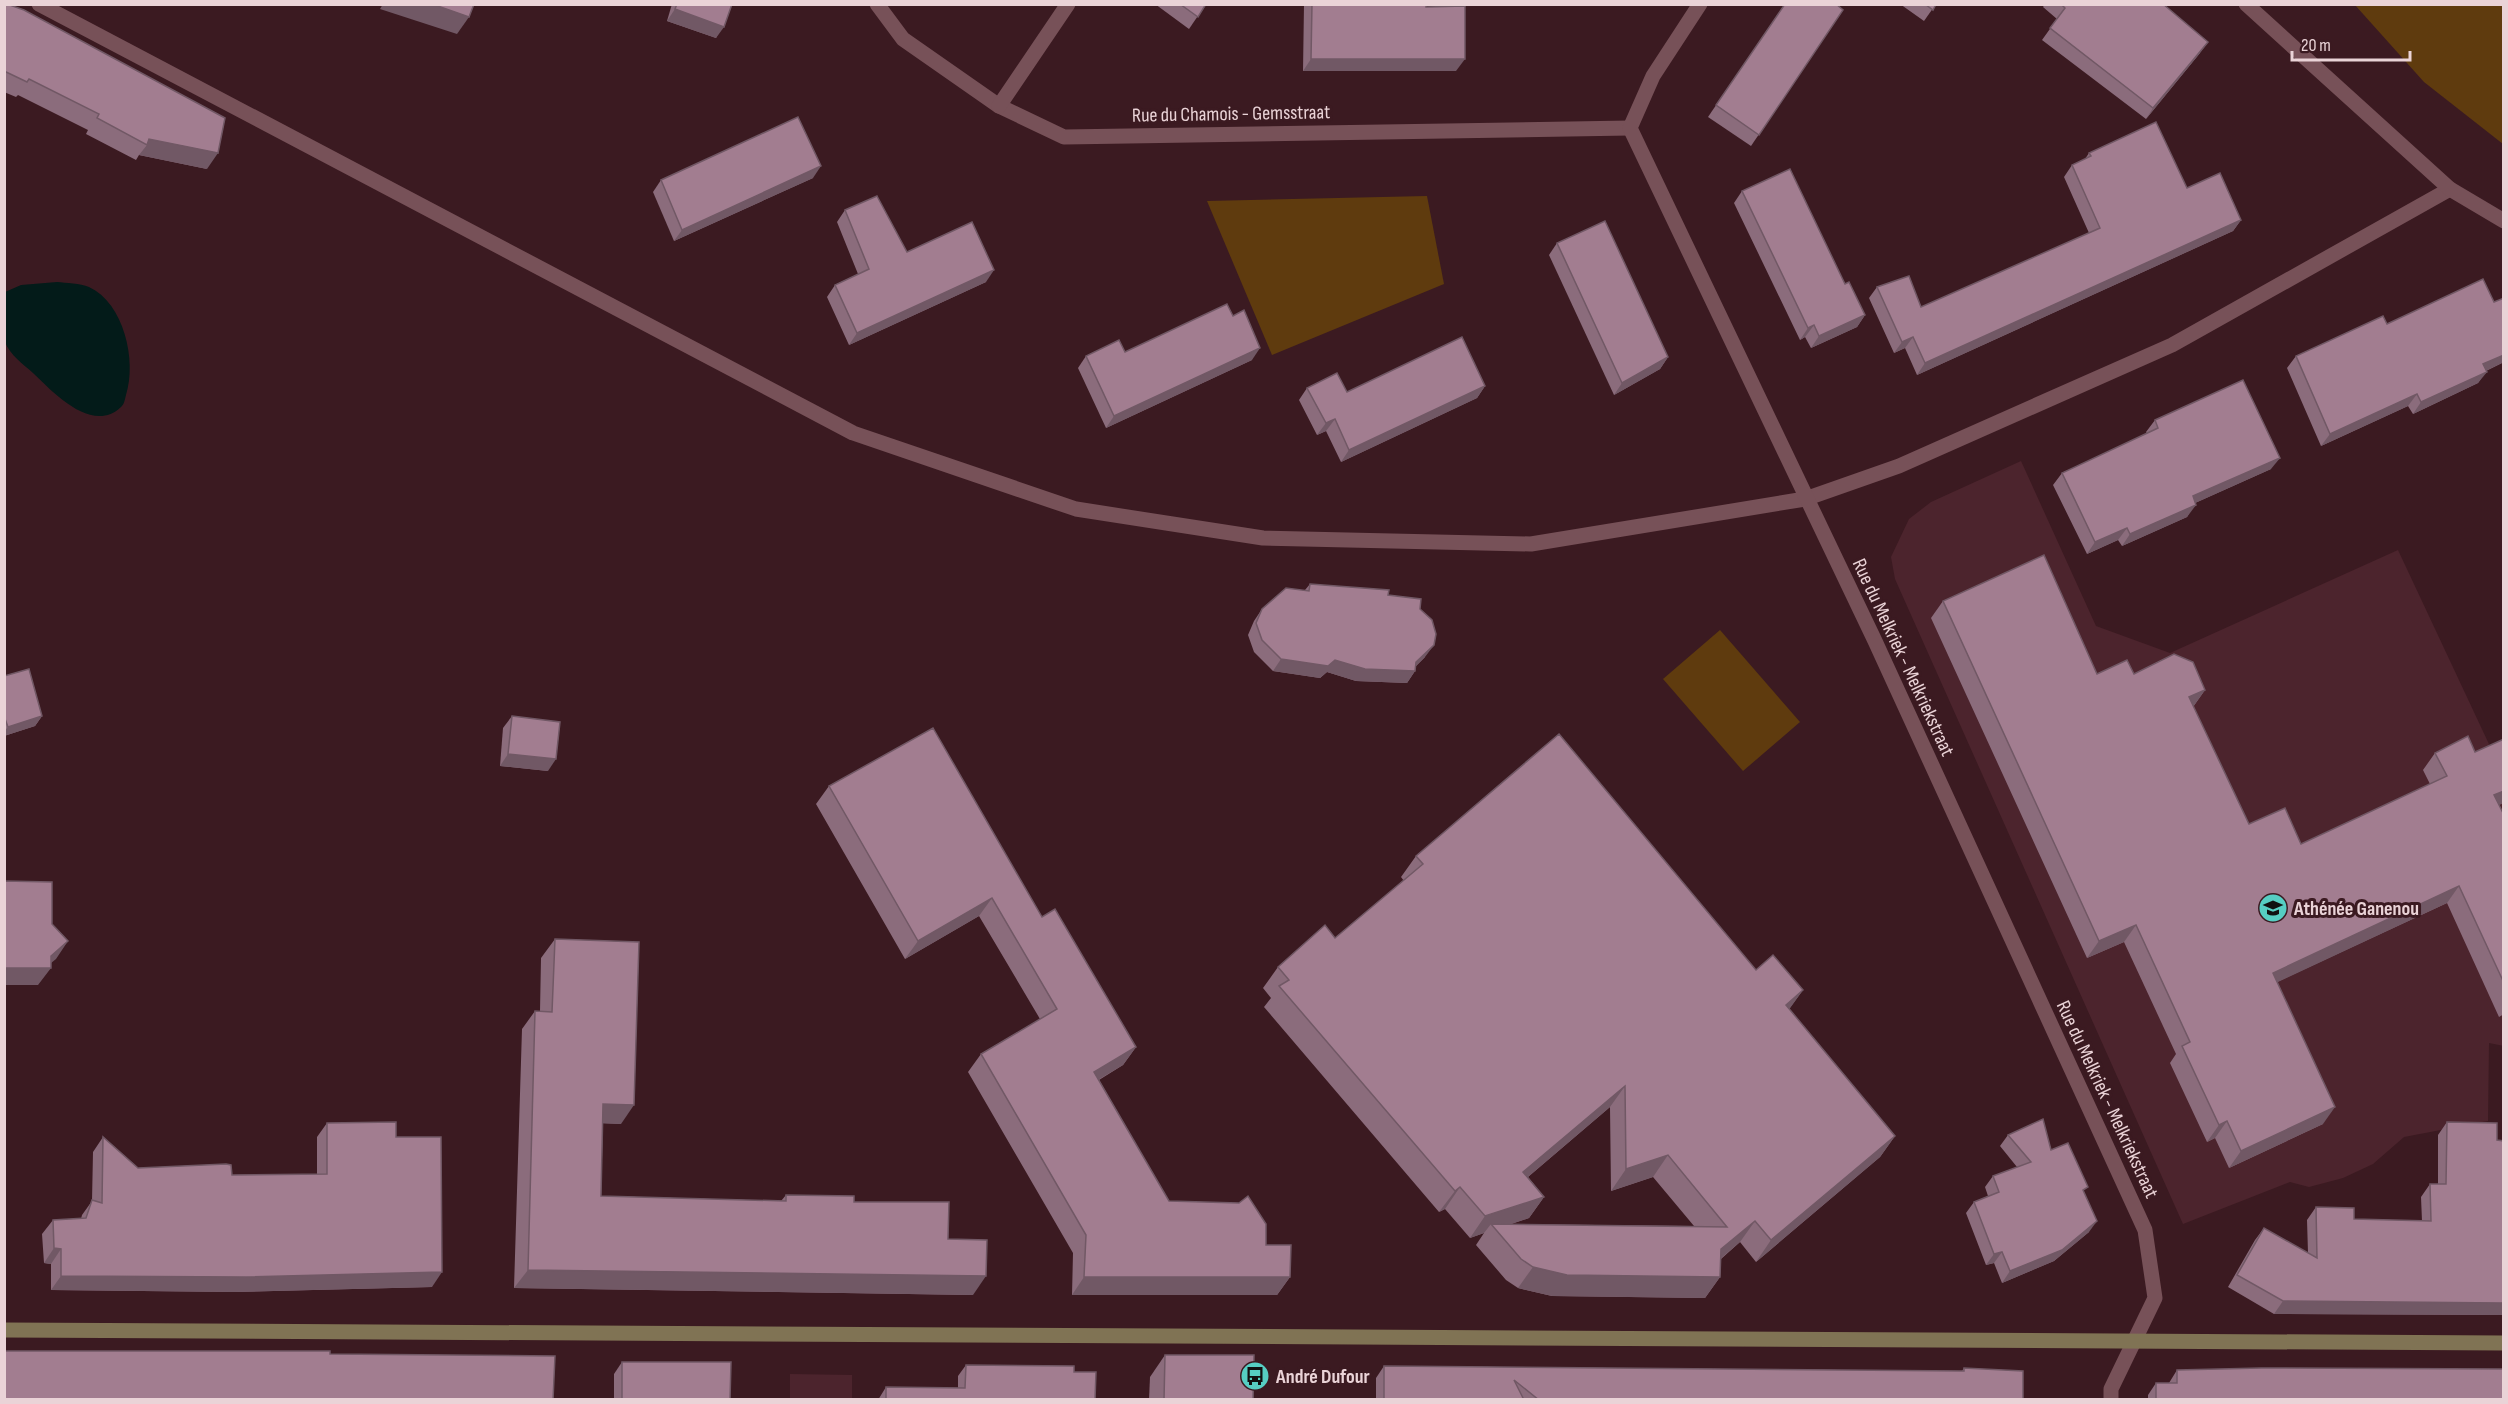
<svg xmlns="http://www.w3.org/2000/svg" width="2508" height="1404" font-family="'Sofia Sans Condensed',sans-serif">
<rect width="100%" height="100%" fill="#3b1a21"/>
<g fill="#4c242d">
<polygon points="2021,461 2096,626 2170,653 2398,550 2503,774 2504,1046 2489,1043 2488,1121 2404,1137 2373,1164 2343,1178 2309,1187 2290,1182 2183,1224 1895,579 1891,557 1909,519 1931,502"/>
<polygon points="790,1374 852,1375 852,1399 790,1399"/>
</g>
<g fill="#5f3b0e">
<polygon points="2355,5 2503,5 2503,144 2424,82"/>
<polygon points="1427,196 1444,284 1272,355 1207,201"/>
<polygon points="1720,630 1800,722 1743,771 1663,679"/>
</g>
<path fill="#031b19" d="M57 282C66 283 80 283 89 287 124 303 137 361 126 395 125 399 124 405 121 407 92 435 52 391 33 373 23 364 10 355 5 342 0 330 4 306 5 292L21 285Z"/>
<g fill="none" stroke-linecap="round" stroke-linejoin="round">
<g stroke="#775158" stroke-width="15">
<polyline points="39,4 853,433 1076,509 1263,538 1531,544 1805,499 1899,466 2172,345 2450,189"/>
<polyline points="877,4 903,39 999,106 1064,137 1630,128"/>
<polyline points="1700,4 1653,76 1630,128 1875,641 2145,1230 2155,1298 2111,1389 2111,1400"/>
<polyline points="2246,4 2450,189 2504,221"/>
<polyline points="999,106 1068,4"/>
</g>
<polyline stroke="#807354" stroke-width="15" points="4,1330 2504,1343"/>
</g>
<g fill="#8b6c7c" fill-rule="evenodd">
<polygon points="4,4 207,169 139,155 136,160 86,134 88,130 18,95 16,97 4,92"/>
<polygon points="672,4 732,4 716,38 667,21"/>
<polygon points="1155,4 1206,4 1189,29"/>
<polygon points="1304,4 1426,4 1426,7 1456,71 1303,71"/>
<polygon points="1785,4 1843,10 1751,146 1708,117"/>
<polygon points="1900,4 1936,4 1924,21"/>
<polygon points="2045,4 2163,4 2200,53 2146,119 2042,40 2057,19 2043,7"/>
<polygon points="2089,153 2187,188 2241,220 2233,231 1917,375 1905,348 1894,353 1869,298 1877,287 1921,307 2089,233 2064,177 2072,165 2085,159"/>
<polygon points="813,178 674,241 653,192 661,180"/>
<polygon points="1742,191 1845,284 1865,315 1857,327 1811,348 1805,337 1800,340 1734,203"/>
<polygon points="845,210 907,252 986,282 849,345 827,297 835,285 858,274 837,222"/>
<polygon points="1557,243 1668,357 1660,369 1614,395 1549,255"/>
<polygon points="2387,324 2504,362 2486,371 2478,383 2413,414 2408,406 2321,446 2287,368 2296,356"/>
<polygon points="1125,352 1252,360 1106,428 1078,368 1086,356"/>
<polygon points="1485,386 1477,398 1341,462 1326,431 1317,435 1299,400 1307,388 1347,392"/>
<polygon points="2155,420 2271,469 2195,503 2187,517 2122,546 2118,540 2087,554 2053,485 2062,473 2147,434 2146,432"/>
<polygon points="1310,584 1388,595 1420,609 1425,657 1416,666 1415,671 1407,683 1356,681 1327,672 1320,678 1273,671 1254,652 1248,635 1254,621 1262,609 1305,590"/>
<polygon points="1943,601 2097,674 2134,674 2205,690 2193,707 2249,824 2301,844 2430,784 2423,770 2435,753 2499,805 2504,815 2504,1014 2499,1017 2447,903 2277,982 2323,1124 2229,1168 2215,1138 2207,1142 2170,1063 2176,1054 2124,942 2087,958 1931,618"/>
<polygon points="4,676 42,716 35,726 4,736"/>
<polygon points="512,716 548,771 500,766 503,728"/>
<polygon points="829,786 1042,917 1136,1047 1123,1065 1099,1080 1169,1201 1266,1245 1290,1277 1277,1295 1072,1295 1073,1253 968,1072 981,1054 1040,1019 979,916 905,959 816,804"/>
<path d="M1416 856 1756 970 1803 990 1789 1009 1895 1136 1880 1157 1756 1262 1740 1242 1721 1259 1720 1277 1705 1298 1552 1296 1518 1288 1506 1280 1476 1245 1484 1233 1470 1238 1445 1209 1439 1212 1264 1007 1271 998 1263 988 1278 967 1335 938 1404 881 1401 877ZM1610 1107 1611 1191 1653 1177 1694 1226 1511 1224 1529 1218 1544 1197 1528 1177Z"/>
<polygon points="555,939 621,1124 603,1123 601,1196 781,1201 786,1195 854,1202 948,1239 973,1295 514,1288 522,1029 535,1011 540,1011 541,958"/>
<polygon points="2447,1122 2504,1315 2274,1314 2228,1287 2255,1240 2264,1228 2308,1253 2307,1220 2316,1207 2354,1219 2422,1221 2421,1197 2430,1184 2438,1184 2438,1135"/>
<polygon points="327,1123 396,1137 432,1287 234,1292 51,1290 51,1264 44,1263 42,1234 53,1220 81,1219 82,1215 92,1201 93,1152 103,1137 138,1168 232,1175 317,1174 317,1137"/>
<polygon points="2008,1135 2051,1150 2084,1193 2089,1232 2054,1261 2002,1283 1994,1263 1986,1265 1966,1213 1974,1202 1988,1196 1985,1187 1993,1176 2017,1167 2000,1146"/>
<polygon points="1165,1355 1253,1400 1149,1400 1150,1377"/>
<polygon points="622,1362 730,1400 614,1400 614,1374"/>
<polygon points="966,1365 1074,1372 1095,1400 878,1400 886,1387 958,1388 958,1376"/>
<polygon points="1384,1366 1962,1371 1964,1368 2023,1400 1376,1400 1376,1378"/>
<polygon points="2177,1370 2504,1400 2148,1400 2148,1395 2156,1383 2169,1383"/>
</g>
<g fill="#715865">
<polygon points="383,4 432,4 469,17 457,34 380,9"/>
<polygon points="675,9 724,27 716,38 667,21"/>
<polygon points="2208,42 2200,53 2146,119 2153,108"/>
<polygon points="1311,59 1465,59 1456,71 1303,71"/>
<polygon points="149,139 218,153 207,169 139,155 147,145"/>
<polygon points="821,166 813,178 674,241 682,230"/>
<polygon points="2241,220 2233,231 1917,375 1925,363"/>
<polygon points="994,270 986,282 849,345 857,333"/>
<polygon points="1865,315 1857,327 1811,348 1819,336"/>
<polygon points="1814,325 1805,337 1800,340 1808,328"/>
<polygon points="1913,337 1905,348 1894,353 1902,342"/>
<polygon points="1260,348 1252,360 1106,428 1114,416"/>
<polygon points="2504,355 2504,362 2475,376 2483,364"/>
<polygon points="1668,357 1660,369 1614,395 1622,383"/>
<polygon points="2487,372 2478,383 2413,414 2421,402"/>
<polygon points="1485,386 1477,398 1341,462 1349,450"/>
<polygon points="2417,394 2408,406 2321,446 2330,434"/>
<polygon points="1335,419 1326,431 1317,435 1326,423"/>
<polygon points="2280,458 2271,469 2184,508 2193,496"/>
<polygon points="2196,505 2187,517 2122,546 2130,534"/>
<polygon points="2127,528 2118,540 2087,554 2095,542"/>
<polygon points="1434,645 1425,657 1411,671 1415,671 1407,683 1356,681 1327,672 1320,678 1273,671 1281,659 1416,662"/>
<polygon points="2205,690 2193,707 2189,697"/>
<polygon points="42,716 35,726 4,736 4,732 8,727"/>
<polygon points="508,754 556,759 548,771 500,766"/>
<polygon points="2504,791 2504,803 2482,812 2494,795"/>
<polygon points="2459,886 2447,903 2261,990 2273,973"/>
<polygon points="992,898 979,916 905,959 918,941"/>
<polygon points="2136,925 2124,942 2087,958 2099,941"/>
<polygon points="68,941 56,959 45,968 51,968 38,985 4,985 4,968 51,956"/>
<polygon points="1803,990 1788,1011 1786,1005"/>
<polygon points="1136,1047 1123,1065 1081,1090 1094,1072"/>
<polygon points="1625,1086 1610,1107 1508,1194 1523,1172"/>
<polygon points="603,1104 634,1105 621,1124 590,1123"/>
<polygon points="2335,1107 2323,1124 2229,1168 2241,1151"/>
<polygon points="2227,1121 2215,1138 2207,1142 2219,1125"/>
<polygon points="1895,1136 1880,1157 1756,1262 1771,1240"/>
<polygon points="1668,1155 1653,1177 1611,1191 1626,1169"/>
<polygon points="1460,1187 1445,1209 1439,1212 1455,1191"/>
<polygon points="1544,1197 1529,1218 1496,1229 1491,1224 1484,1233 1470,1238 1485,1216"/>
<polygon points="1755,1221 1740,1242 1706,1271 1721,1249"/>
<polygon points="2097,1221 2089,1232 2054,1261 2002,1283 2010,1271"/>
<polygon points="54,1248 61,1249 51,1264 44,1263"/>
<polygon points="2002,1252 1994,1263 1986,1265 1994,1254"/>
<polygon points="1533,1267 1720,1277 1705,1298 1552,1296 1518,1288"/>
<polygon points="528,1270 986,1276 973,1295 514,1288"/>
<polygon points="442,1272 432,1287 234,1292 51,1290 61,1276"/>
<polygon points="1084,1277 1290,1277 1277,1295 1072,1295"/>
<polygon points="2283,1301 2504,1303 2504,1315 2274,1314"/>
</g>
<g fill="#a27d90" stroke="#715865" stroke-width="1.5">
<polygon points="4,4 7,4 24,10 225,118 218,153 149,139 147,145 97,118 99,114 29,79 27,82 4,71"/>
<polygon points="432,4 474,4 469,17"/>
<polygon points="677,4 732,4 724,27 675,9"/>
<polygon points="1180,4 1206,4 1198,17"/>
<polygon points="1312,4 1426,4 1426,7 1465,6 1465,59 1311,59"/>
<polygon points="1785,4 1836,4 1843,10 1759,135 1716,105"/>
<polygon points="1925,4 1936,4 1933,10"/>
<polygon points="2061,4 2163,4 2208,42 2153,108 2050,28 2065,8"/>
<polygon points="798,117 821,166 682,230 661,180"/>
<polygon points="2156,122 2187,188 2220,173 2241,220 1925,363 1913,337 1902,342 1877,287 1909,276 1921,307 2100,228 2072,165 2091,156 2089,153"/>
<polygon points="1790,169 1845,284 1849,282 1865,315 1819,336 1814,325 1808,328 1742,191"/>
<polygon points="877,196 907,252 972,222 994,270 857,333 835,285 869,269 845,210"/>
<polygon points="1605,221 1668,357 1622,383 1557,243"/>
<polygon points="2483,279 2494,302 2504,298 2504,355 2483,364 2487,372 2421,402 2417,394 2330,434 2296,356 2383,316 2387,324"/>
<polygon points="1227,304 1233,316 1244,310 1260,348 1114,416 1086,356 1119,340 1125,352"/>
<polygon points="1462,337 1485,386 1349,450 1335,419 1326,423 1307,388 1337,373 1347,392"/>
<polygon points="2243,380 2280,458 2193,496 2196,505 2130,534 2127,528 2095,542 2062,473 2158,428 2155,420"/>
<polygon points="2044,555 2097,674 2127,660 2134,674 2174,654 2193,662 2205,690 2189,697 2249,824 2285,808 2301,844 2447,776 2435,753 2468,736 2475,752 2504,739 2504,791 2494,795 2504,815 2504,983 2459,886 2273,973 2335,1107 2241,1151 2227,1121 2219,1125 2182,1046 2190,1042 2136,925 2099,941 1943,601"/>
<polygon points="1310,584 1389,590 1388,595 1421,599 1420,609 1432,620 1436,634 1434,645 1416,662 1415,671 1365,669 1335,660 1328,666 1281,659 1262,640 1256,623 1262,609 1286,588 1309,591"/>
<polygon points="29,669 42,716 8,727 4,716 4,676"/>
<polygon points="512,716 560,722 556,759 508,754"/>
<polygon points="933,728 1042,917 1055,909 1136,1047 1094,1072 1169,1201 1239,1203 1248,1196 1266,1224 1266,1245 1291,1245 1290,1277 1084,1277 1086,1235 981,1054 1057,1009 992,898 918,941 829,786"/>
<polygon points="1559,734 1756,970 1773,955 1803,990 1786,1005 1895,1136 1771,1240 1755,1221 1721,1249 1720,1277 1567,1275 1533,1267 1521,1259 1491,1224 1727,1227 1668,1155 1626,1169 1625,1086 1523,1172 1544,1197 1485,1216 1460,1187 1455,1191 1279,986 1289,980 1278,967 1325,925 1335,938 1423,864 1416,856"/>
<polygon points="4,881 52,882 52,924 68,941 51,956 51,968 4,968"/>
<polygon points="555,939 639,942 634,1105 603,1104 601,1196 786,1201 786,1195 854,1196 854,1202 949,1202 948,1239 987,1240 986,1276 528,1270 535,1011 552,1012"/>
<polygon points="2043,1119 2051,1150 2068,1143 2088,1187 2083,1190 2097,1221 2062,1250 2010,1271 2002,1252 1994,1254 1974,1202 1999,1192 1993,1176 2031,1162 2008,1135"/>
<polygon points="396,1122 396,1137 441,1137 442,1272 245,1277 61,1276 61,1249 54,1248 53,1220 86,1218 92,1200 102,1203 103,1137 138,1168 226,1164 231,1165 232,1175 327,1174 327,1123"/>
<polygon points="2447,1122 2497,1123 2497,1140 2504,1141 2504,1303 2283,1301 2237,1275 2264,1228 2317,1258 2316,1207 2354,1208 2354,1219 2431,1221 2430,1184 2446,1184"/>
<polygon points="4,1351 330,1351 330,1354 555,1356 553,1400 4,1400"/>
<polygon points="1165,1355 1254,1355 1253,1400 1164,1400"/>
<polygon points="622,1362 731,1362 730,1400 622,1400"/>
<polygon points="966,1365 1074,1366 1074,1372 1096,1372 1095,1400 886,1400 886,1387 965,1388"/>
<polygon points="1384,1366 1964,1371 1964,1368 2023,1371 2023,1400 1539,1400 1514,1380 1524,1400 1384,1400"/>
<polygon points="2261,1368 2504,1369 2504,1400 2156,1400 2156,1383 2177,1383 2177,1370"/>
</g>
<defs>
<g id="school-disc" transform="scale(1.5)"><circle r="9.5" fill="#56cec3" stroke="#3b1a21"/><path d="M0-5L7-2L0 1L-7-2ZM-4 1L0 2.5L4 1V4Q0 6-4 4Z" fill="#111"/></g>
<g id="bus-disc" transform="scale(1.5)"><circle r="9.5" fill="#56cec3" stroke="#3b1a21"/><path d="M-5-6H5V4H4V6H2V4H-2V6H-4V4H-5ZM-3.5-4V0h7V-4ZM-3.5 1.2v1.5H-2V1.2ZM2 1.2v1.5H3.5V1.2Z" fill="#111"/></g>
</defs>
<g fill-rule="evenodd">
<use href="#school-disc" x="2273" y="908"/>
<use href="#bus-disc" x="1255" y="1376"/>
</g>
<g text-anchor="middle" stroke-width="6" stroke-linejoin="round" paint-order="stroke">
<g font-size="20" fill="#ead3d7" stroke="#3b1a21">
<text transform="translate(1231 113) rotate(-1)" y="7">Rue du Chamois - Gemsstraat</text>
<text transform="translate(1904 657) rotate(65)" y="7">Rue du Melkriek - Melkriekstraat</text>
<text transform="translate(2108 1099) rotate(65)" y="7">Rue du Melkriek - Melkriekstraat</text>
</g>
<g font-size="20" font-weight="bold" fill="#ead3d7" stroke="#3b1a21" text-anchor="start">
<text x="2294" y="915">Athénée Ganenou</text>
<text x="1276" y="1383">André Dufour</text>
</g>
</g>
<rect width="2508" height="1404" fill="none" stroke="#ead3d7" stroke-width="12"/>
<path d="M2292 51v9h118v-9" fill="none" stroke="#ead3d7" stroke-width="3"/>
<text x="2301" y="51" font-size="18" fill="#ead3d7" stroke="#3b1a21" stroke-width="4.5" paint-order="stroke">20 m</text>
</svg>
